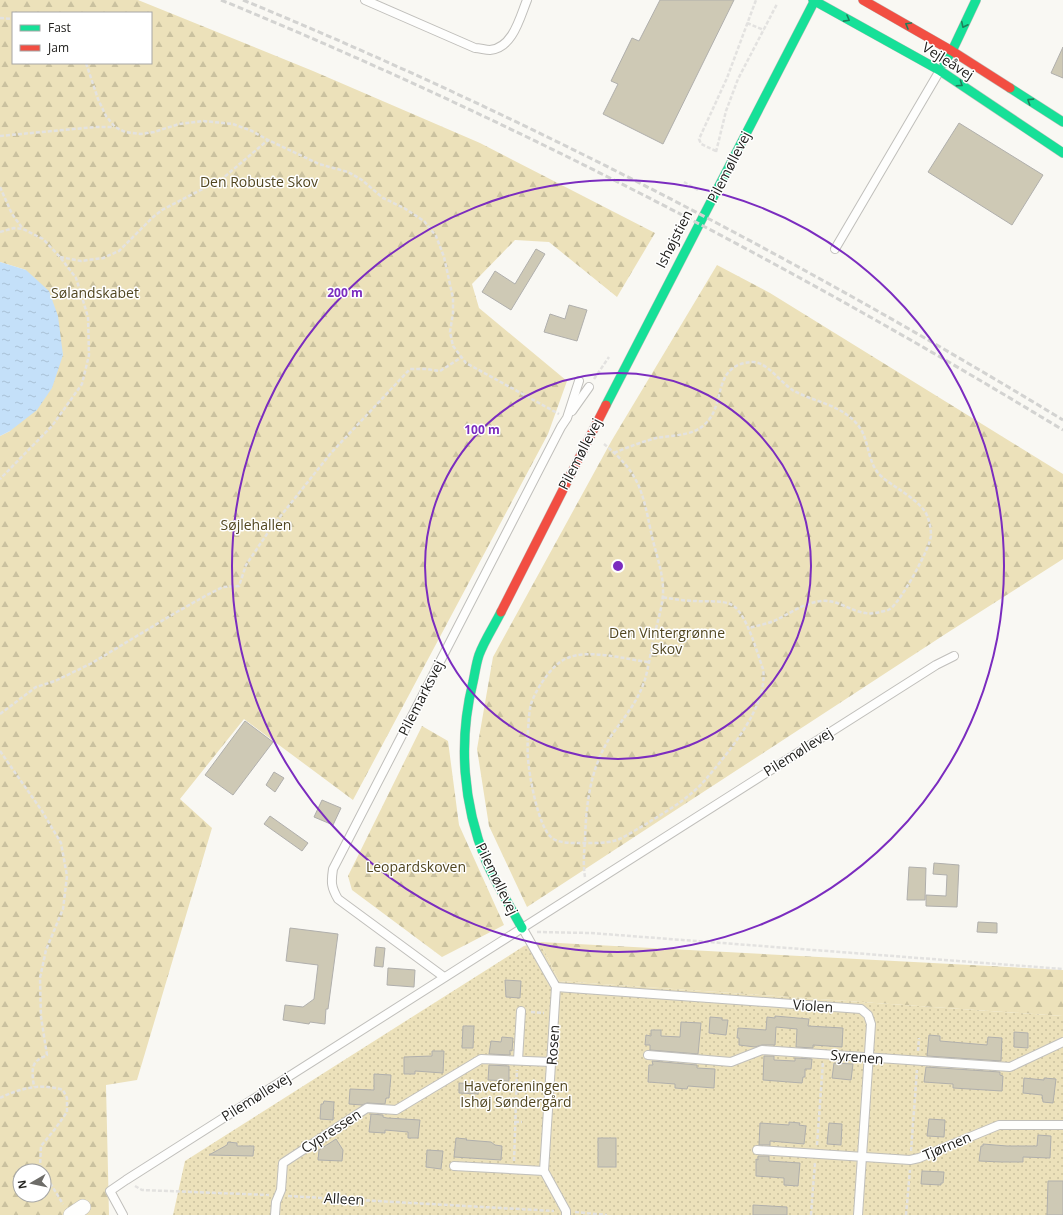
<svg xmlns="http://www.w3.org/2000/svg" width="1063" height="1215" font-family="'Open Sans',sans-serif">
<defs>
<pattern id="forest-firs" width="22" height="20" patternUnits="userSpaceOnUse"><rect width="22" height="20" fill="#ece1ba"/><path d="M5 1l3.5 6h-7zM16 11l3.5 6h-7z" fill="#cac19f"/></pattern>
<pattern id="garden-dots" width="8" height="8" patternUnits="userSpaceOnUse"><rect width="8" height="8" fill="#ece1ba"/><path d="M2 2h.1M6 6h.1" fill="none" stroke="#cac19f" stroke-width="1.8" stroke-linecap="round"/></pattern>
<pattern id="water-ripples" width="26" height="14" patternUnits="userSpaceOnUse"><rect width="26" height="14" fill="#c4e0f9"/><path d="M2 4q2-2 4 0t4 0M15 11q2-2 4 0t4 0" fill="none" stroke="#a8c0d5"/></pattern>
</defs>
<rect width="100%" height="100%" fill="#f9f8f3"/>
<g fill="url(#forest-firs)" fill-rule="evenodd">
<path d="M0 0H138L313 71 480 143 655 233 617 297 549 242 515 240 472 284 479 308 567 381 548 434 353 800 244 719 180 799 212 828 137 1080 106 1085 109 1215H0V436L10 431 26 270 0 262ZM13 13H151V63H13ZM20 1171H44V1195H20Z"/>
<polygon points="717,265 770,293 1063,474 1063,559 947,633 527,907 489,826 477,749 493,657 612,440"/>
<polygon points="422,726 448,741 459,825 504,925 442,957 352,890 348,876"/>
<polygon points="540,942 1063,970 1063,1016 559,981"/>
</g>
<polygon fill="url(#garden-dots)" points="540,942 559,981 1063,1016 1063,1215 173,1215 185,1161 524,946"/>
<polygon fill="url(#water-ripples)" points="0,262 26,270 49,291 58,316 63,355 52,388 37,410 10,431 0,436"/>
<g fill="#cec9b5" stroke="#b0afac">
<polygon points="660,0 734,0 663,144 603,114 618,84 611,81 632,38 639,41"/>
<polygon points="1063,47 1063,78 1051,73"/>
<polygon points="959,123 1043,175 1012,225 928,172"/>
<polygon points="536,249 545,254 511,310 482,292 495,271 515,284"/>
<polygon points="569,305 587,310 577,341 544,332 550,314 565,319"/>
<polygon points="245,721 273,742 233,795 205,775"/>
<polygon points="274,772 284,778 275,792 266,785"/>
<polygon points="322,800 341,808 333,825 314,817"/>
<polygon points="270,816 308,843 302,851 264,824"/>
<polygon points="934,863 959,865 957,907 926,906 926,895 946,896 947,875 933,874"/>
<polygon points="909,867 926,868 925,900 907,900"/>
<polygon points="978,922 997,923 997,933 977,932"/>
<polygon points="290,928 338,934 328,1009 326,1009 325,1024 310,1022 309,1024 283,1020 285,1005 303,1007 314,999 318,965 286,961"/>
<polygon points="376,947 385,948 383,967 374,966"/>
<polygon points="388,968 415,970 414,987 387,985"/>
<polygon points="505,980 521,981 520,998 506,997"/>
<polygon points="775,1016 809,1019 808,1026 843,1028 842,1047 813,1045 813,1048 796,1047 797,1029 776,1027 775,1045 762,1045 755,1047 739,1045 739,1038 737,1038 738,1028 766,1030 767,1017 775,1018"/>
<polygon points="710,1017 722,1018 722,1020 728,1020 726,1035 709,1033"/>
<polygon points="681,1022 701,1023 698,1054 650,1050 650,1045 645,1045 646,1035 651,1036 651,1030 661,1030 661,1036 680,1037"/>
<polygon points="463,1026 474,1026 473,1048 462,1048"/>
<polygon points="1014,1032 1028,1033 1028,1048 1014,1047"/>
<polygon points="929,1035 940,1036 940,1041 987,1045 988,1037 1002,1038 1001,1061 927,1056"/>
<polygon points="502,1037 513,1038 512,1051 510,1050 510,1055 489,1054 491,1041 501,1042"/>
<polygon points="432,1051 444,1051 443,1073 415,1071 415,1074 404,1074 404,1057 432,1056"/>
<polygon points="764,1056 774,1056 774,1060 795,1061 795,1058 812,1059 811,1069 805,1069 805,1077 803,1077 802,1083 763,1080"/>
<polygon points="652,1061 697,1065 697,1068 715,1069 714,1088 688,1086 687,1089 675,1088 675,1084 648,1082 649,1065 653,1065"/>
<polygon points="834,1063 853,1064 851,1080 832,1078"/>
<polygon points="489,1065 509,1066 509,1081 488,1080"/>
<polygon points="926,1067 1000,1072 1000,1075 1003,1076 1002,1091 953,1088 953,1084 924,1082"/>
<polygon points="374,1074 391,1075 389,1098 386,1098 385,1104 367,1103 362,1105 349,1104 350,1089 374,1090"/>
<polygon points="1024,1078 1044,1080 1044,1078 1056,1079 1053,1103 1043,1102 1042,1095 1023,1093"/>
<polygon points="459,1083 479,1084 478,1094 459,1093"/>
<polygon points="324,1101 334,1102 333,1120 320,1119 321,1104 323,1104"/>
<polygon points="371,1114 383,1115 383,1117 387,1118 420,1120 418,1138 408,1138 408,1132 385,1130 385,1133 369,1132"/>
<polygon points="929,1119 945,1120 944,1137 927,1136"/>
<polygon points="789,1122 800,1123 799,1125 806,1126 804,1144 770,1141 770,1145 759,1145 760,1123 789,1125"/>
<polygon points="829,1123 842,1124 841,1145 827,1144"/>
<polygon points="1038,1135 1051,1136 1050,1158 1023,1157 1023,1162 1001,1162 979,1161 981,1146 983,1146 983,1144 1007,1146 1037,1146"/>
<polygon points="456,1138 467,1139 466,1140 491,1142 495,1145 502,1146 501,1160 454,1157"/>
<rect x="598" y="1138" width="18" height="29"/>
<polygon points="336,1139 343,1150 342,1161 318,1160 319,1150"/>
<polygon points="228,1142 237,1143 237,1146 254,1146 253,1156 209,1155 227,1145"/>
<polygon points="427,1150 443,1151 441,1169 426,1167"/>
<polygon points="758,1156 769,1156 769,1161 800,1163 798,1186 784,1185 784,1178 756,1176 756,1159 758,1160"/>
<polygon points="922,1171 944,1172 943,1183 941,1183 941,1185 921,1184"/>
<polygon points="1048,1181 1063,1181 1063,1215 1047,1215"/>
<polygon points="753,1205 787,1207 787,1215 753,1215"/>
</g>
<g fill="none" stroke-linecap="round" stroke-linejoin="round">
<g stroke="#c0bfbb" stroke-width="10">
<g id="lane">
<path d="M365 0 475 48C480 48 485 50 490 50 513 48 520 17 527 0"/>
<polyline points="835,249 939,72"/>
<polyline points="572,411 589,387"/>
<polyline points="523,929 556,987 544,1171 566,1211 566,1215"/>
<path d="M444 977 338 899C331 887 331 882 333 869L561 427 567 418 579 381"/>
<polyline points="556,987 861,1009 868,1015 871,1024 858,1215"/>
<polyline points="648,1055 731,1062 762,1050 1010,1067 1063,1042"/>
<polyline points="518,1060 521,1011"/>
<polyline points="757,1150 910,1160 919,1158 999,1125 1063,1125"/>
<polyline points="454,1166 544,1171"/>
<polyline points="123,1215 110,1191 126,1180 936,665 954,656"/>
<polyline points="275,1215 276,1202 281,1190 283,1163 367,1108 396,1110 481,1059 552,1062"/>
</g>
</g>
<g stroke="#c0bfbb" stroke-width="16">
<polyline id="street" points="71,1215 83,1207"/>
</g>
<g stroke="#c0bfbb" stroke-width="10">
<g id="fast">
<polyline points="813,0 939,70 1063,153"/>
<polyline points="944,63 952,51 976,0"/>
<polyline points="1010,88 1063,122"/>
<polyline points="606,405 815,0"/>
<path d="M501 612C494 626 484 641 479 655 476 664 475 673 473 682 458 742 463 804 486 861 496 884 510 906 522 928"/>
</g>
</g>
<g stroke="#c0bfbb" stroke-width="10">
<g id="jam">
<polyline points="863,0 952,51 1010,88"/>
<polyline points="501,612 606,405"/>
</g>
</g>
<g stroke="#e3e2e0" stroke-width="2.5" stroke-dasharray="4 2" stroke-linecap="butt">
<polyline points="0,18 13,19"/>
<polyline points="747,23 764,30"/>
<polyline points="86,63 98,99 106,116 115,127 125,132 141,134 154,132 179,124 203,121 233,124 252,131 268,140 319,164 348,172 362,180 383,198 404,208 424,221 436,236 444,257 453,298 453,313 450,332 453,346 466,363 559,414"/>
<polyline points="0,136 95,127 114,127"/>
<polyline points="716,151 701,144 699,139 727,78 756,0"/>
<polyline points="716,152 726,111 738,79 777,4"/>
<polyline points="684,182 698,190"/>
<polyline points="0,187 12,214 23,229"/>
<polyline points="0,232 14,228 23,229 43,239 60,257 76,278 88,317 89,355 82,384 52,426 0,479"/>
<polyline points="60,257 81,261 103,258 119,251 152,218 162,210 222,179 268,140"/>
<polyline points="594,379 609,357"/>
<path d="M614 453C628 447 642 442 656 438 674 435 695 436 707 422 726 402 712 364 753 362 767 362 782 384 794 391 815 402 841 405 857 424 870 438 866 462 881 476 894 488 923 501 928 518 930 523 931 530 931 535 931 547 900 603 890 609 887 611 883 611 880 612 857 619 843 599 821 601 804 603 789 614 774 621 766 624 757 626 748 628"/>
<path d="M648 662C624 659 587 648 565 659 551 666 536 689 531 704 528 715 527 747 528 758 529 776 538 824 550 836 556 843 569 843 578 843 590 843 605 844 617 840 627 836 637 829 646 824 667 811 690 798 706 779 728 753 769 705 763 669 757 653 746 610 730 604 720 600 707 602 696 601 685 601 673 599 662 597"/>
<polyline points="0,714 36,687 55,681 92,663 175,613 207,595 223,587 239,586 246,565 271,528 331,453 410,369 426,369 440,371 462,357"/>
<path d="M0 751 42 811 61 843 67 876 63 909 46 950 40 978 41 1017 47 1055C44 1057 40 1058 38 1060 30 1065 33 1079 34 1087"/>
<path d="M585 877C583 865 584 852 585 840 586 805 590 770 609 739 621 721 635 706 643 685 648 672 650 656 653 641 656 626 662 610 663 594 664 573 655 552 651 532 642 489 639 473 604 444"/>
<polyline points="537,932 591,933 1063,969"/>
<polyline points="531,1012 544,1013"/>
<polyline points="918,1051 919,1038"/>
<polyline points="517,1084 525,1084"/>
<path d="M0 1098C20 1088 42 1083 63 1090L67 1098V1112L55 1129 41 1146 40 1167 43 1171"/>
<polyline points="515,1122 522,1122"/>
<polyline points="817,1145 823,1062"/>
<polyline points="911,1151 917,1070"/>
<polyline points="514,1161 517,1070"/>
<polyline points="44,1173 63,1204"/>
<polyline points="135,1186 142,1190 269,1195"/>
<polyline points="288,1196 554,1211"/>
<polyline points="575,1212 607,1215"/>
<polyline points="811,1215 815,1162"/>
<polyline points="906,1215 910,1170"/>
</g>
<use href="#lane" stroke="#fefefd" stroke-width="8"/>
<use href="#street" stroke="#fefefd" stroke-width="15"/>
<use href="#fast" stroke="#16e098" stroke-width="9"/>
<use href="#jam" stroke="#f24e42" stroke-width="9"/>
<g stroke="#d3d3d1" stroke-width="3" stroke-dasharray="6 3" stroke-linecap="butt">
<path d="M221 0C513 120 793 266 1063 430"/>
<path d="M243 0C527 117 800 260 1063 420"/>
</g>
</g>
<defs><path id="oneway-chevron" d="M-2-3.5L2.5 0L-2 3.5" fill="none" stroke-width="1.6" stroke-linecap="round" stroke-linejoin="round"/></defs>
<g stroke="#1c805a">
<use href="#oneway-chevron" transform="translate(847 19) rotate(29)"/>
<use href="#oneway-chevron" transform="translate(908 25) rotate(-150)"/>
<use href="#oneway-chevron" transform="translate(964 25) rotate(116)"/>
<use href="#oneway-chevron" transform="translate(960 84) rotate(34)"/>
<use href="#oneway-chevron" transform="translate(1030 101) rotate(-147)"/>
</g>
<g fill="none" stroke="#7b2cbf" stroke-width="2">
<circle cx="618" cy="566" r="193"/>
<circle cx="618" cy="566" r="386"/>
</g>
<g text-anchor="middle" stroke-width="3" stroke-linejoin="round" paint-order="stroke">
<g font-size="14" fill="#21201d" stroke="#fff">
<text transform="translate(948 61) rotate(32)" y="5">Vejleåvej</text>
<text transform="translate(729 167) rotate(-63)" y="5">Pilemøllevej</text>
<text transform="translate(674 239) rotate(-63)" y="5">Ishøjstien</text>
<text transform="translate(580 454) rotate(-63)" y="5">Pilemøllevej</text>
<text transform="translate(421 698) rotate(-63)" y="5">Pilemarksvej</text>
<text transform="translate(798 752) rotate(-32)" y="5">Pilemøllevej</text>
<text transform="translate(497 879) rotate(64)" y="5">Pilemøllevej</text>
<text transform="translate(813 1006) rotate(4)" y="5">Violen</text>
<text transform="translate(553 1045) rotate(-86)" y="5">Rosen</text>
<text transform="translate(857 1057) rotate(5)" y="5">Syrenen</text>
<text transform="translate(256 1097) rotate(-32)" y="5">Pilemøllevej</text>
<text transform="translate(331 1131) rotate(-33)" y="5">Cypressen</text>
<text transform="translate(947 1146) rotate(-23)" y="5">Tjørnen</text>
<text transform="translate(344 1199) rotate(3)" y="5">Alleen</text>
</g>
<g font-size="14" fill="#514620" stroke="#fff">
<text x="259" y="187">Den Robuste Skov</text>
<text x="95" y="298">Sølandskabet</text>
<text x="256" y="530">Søjlehallen</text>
<text x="667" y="638">Den Vintergrønne<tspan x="667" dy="16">Skov</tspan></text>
<text x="416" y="872">Leopardskoven</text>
<text x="516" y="1091">Haveforeningen<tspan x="516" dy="16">Ishøj Søndergård</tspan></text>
</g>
</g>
<circle cx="618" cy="566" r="6" fill="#7b2cbf" stroke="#fff" stroke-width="2"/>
<g font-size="12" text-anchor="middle" font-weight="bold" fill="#7b2cbf" stroke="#fff" stroke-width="3" stroke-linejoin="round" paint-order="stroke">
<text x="345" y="297">200 m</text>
<text x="482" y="434">100 m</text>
</g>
<rect x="12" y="12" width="140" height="52" fill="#ffffff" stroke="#a6a6a5"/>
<rect x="20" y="25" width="20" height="6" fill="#16e098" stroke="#a6a6a5"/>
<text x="48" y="32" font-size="12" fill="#21201d">Fast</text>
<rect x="20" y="45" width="20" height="6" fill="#f24e42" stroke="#a6a6a5"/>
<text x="48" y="52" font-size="12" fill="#21201d">Jam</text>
<g transform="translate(32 1183) rotate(261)"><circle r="19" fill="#ffffff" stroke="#a6a6a5"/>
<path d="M0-3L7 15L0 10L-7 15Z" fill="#6d6c68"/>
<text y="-6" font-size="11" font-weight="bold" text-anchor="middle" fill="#21201d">N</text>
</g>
</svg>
